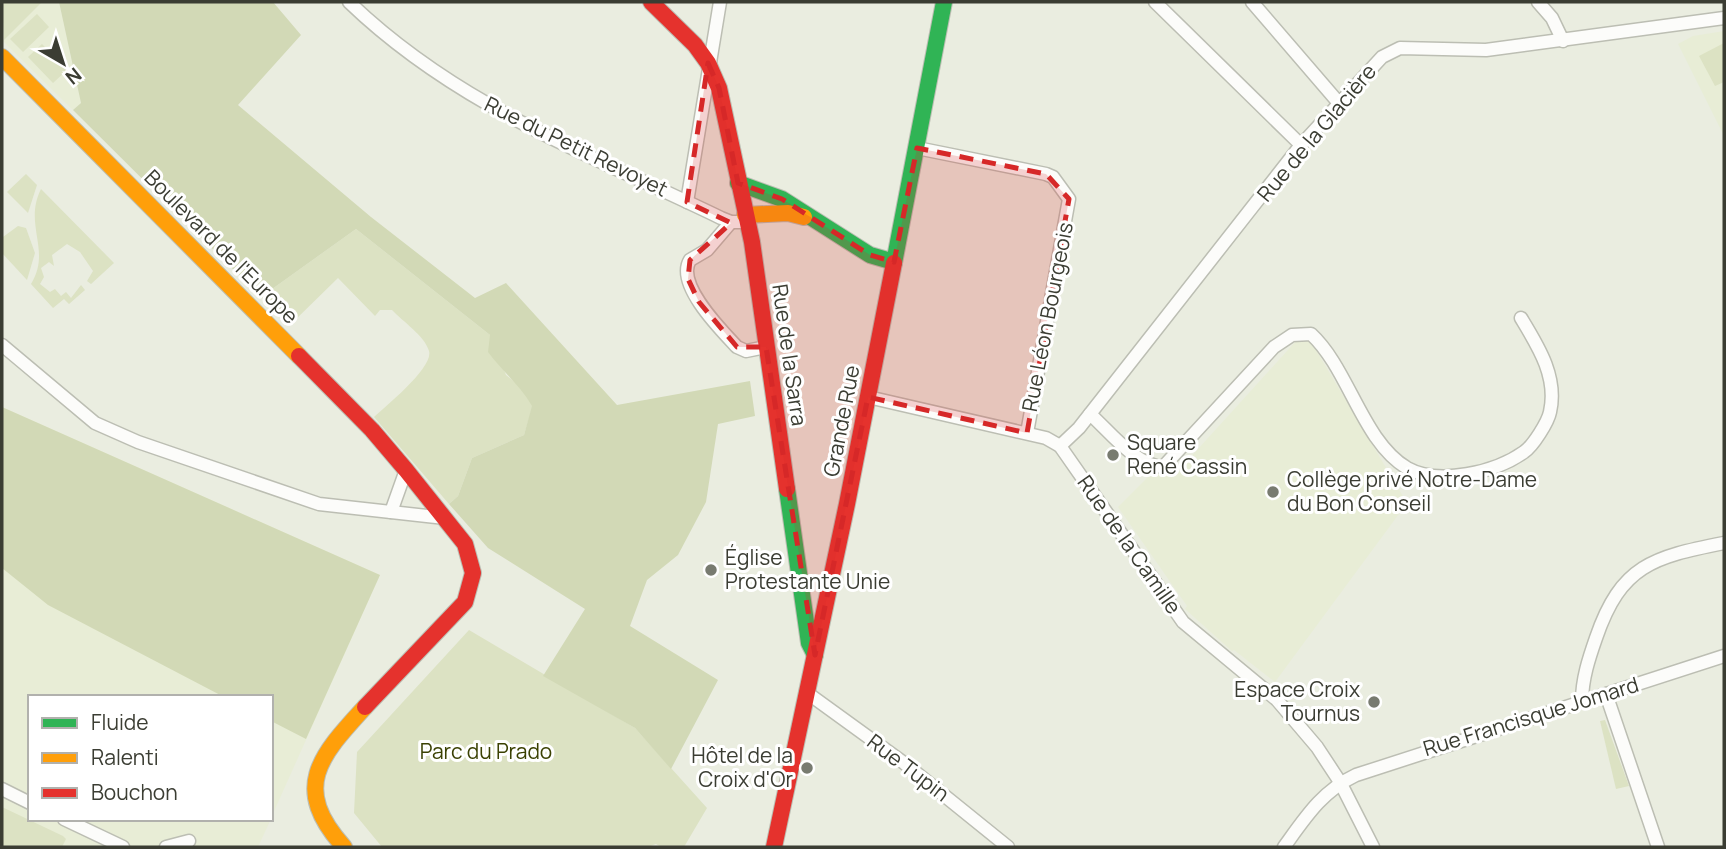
<svg xmlns="http://www.w3.org/2000/svg" width="1726" height="849" font-family="Manrope,sans-serif">
<rect width="100%" height="100%" fill="#eaede0"/>
<g fill="#e8edd6">
<polygon points="2,2 59,2 81,103 73,110 2,40"/>
<polygon points="1724,31 1724,136 1678,44 1693,36"/>
<polygon points="1297,340 1310,340 1407,503 1275,682 1234,650 1232,651 1185,609 1187,606 1118,507 1149,476 1171,470 1188,460"/>
<polygon points="2,407 380,575 271,818 271,697 30,697 30,819 271,819 258,847 2,847"/>
</g>
<g fill="#dce2c3">
<polygon points="2,2 42,2 4,40"/>
<polygon points="37,14 49,27 23,52 10,39"/>
<polygon points="1724,43 1724,82 1715,86 1699,56"/>
<polygon points="42,44 67,70 53,83 28,57"/>
<polygon points="26,174 37,185 28,213 7,192"/>
<path d="M41 189 114 263 91 284 87 281 93 271 80 252 67 244 52 255 54 266 49 262 41 268 44 277 40 284 50 292 55 289 61 296 66 292 71 298 81 285 85 290 69 304 64 299 53 308 31 284C52 250 23 225 41 189Z"/>
<polygon points="18,226 26,228 35,253 27,280 2,253 3,237"/>
<path d="M356 229 490 335 506 375 521 387 533 405 524 435 472 458 458 496 449 504 374 417C386 406 434 367 429 351 425 336 402 321 392 310H380L375 316 338 278 290 325 261 297Z"/>
<polygon points="469,630 635,728 707,808 684,847 661,847 656,844 648,847 382,847 354,813 357,752"/>
<polygon points="1605,720 1629,786 1616,789 1600,721"/>
<polygon points="2,807 63,836 66,839 62,847 2,847"/>
</g>
<g fill="#d2d9b6">
<path d="M59 2H273L301 35 238 105 371 217 475 298 506 283 617 405 750 381 755 416 718 424 706 502 678 555 647 580 630 626 718 680 671 769 635 728 543 676 585 609 488 548 449 504 458 496 472 458 524 435 532 406C520 385 502 371 488 352L490 335 356 229 261 297 73 110 81 103Z"/>
<polygon points="2,407 380,575 306,739 271,721 271,697 224,697 48,605 2,568"/>
</g>
<g fill="none" stroke-linecap="round" stroke-linejoin="round">
<g stroke="#bcbeb3" stroke-width="15">
<g id="street">
<path d="M349 2C457 106 589 154 721 218L731 222H746"/>
<polyline points="1155,2 1301,145"/>
<polyline points="1252,2 1338,102"/>
<polyline points="1538,2 1552,18 1563,41"/>
<polyline points="917,148 1046,174 1053,177 1069,199 1027,433"/>
<polyline points="687,202 720,2"/>
<path d="M731 222 707 250 690 260C675 284 721 330 737 347L746 351 766 347"/>
<polyline points="2,345 95,423 138,442 319,504 445,518"/>
<polyline points="868,397 1046,438 1060,446 1183,622 1277,700 1317,747 1340,782 1373,847"/>
<path d="M1090 414C1110 432 1136 466 1163 467L1274 347 1292 335 1311 334C1349 369 1362 441 1407 468 1439 486 1496 472 1524 452 1533 446 1548 422 1550 412 1558 377 1538 346 1521 318"/>
<polyline points="1060,446 1079,428 1301,145 1382,57 1400,48 1486,50 1724,18"/>
<polyline points="391,512 406,470"/>
<polyline points="806,692 904,763 1008,847"/>
<polyline points="1606,694 1658,847"/>
<path d="M1582 701C1582 679 1589 658 1596 638 1621 565 1653 557 1724 543"/>
<polyline points="2,789 30,803"/>
<polyline points="64,819 123,847"/>
<polyline points="166,847 189,841"/>
<path d="M1284 847C1305 818 1322 791 1356 775L1724 656"/>
</g>
</g>
<g stroke="#bcbeb3" stroke-width="18">
<g id="fast">
<polyline points="738,183 782,199 870,255 894,262"/>
<polyline points="894,263 944,2"/>
<polyline points="787,489 809,643 815,655"/>
</g>
</g>
<g stroke="#bcbeb3" stroke-width="18">
<g id="slow">
<polyline points="2,57 299,356"/>
<polyline points="745,215 788,213 804,217"/>
<path d="M344 847C291 788 319 757 365 707"/>
</g>
</g>
<g stroke="#bcbeb3" stroke-width="18">
<g id="jam">
<polyline points="651,2 695,45 708,63 719,88 752,242 787,489"/>
<polyline points="299,356 372,430 406,470 465,544 473,573 465,602 365,707"/>
<polyline points="774,847 847,504 894,263"/>
</g>
</g>
<use href="#street" stroke="#fcfcfa" stroke-width="12"/>
<use href="#fast" stroke="#30b455" stroke-width="16"/>
<use href="#slow" stroke="#ff9f0a" stroke-width="16"/>
<use href="#jam" stroke="#e5322d" stroke-width="16"/>
</g>
<path fill="#d62828" fill-opacity="0.2" stroke="#d62828" stroke-width="5" stroke-dasharray="14 9" stroke-linejoin="round" d="M708 63 719 88 738 183 782 199 870 255 894 262 917 148 1046 174 1069 199 1027 433 868 397 815 655 766 347H737L699 302 688 279 690 260 731 223 687 202Z"/>
<g fill="#787b70" stroke="#fff" stroke-width="2.5">
<circle cx="1113" cy="455" r="7"/>
<circle cx="1273" cy="492" r="7"/>
<circle cx="711" cy="570" r="7"/>
<circle cx="1374" cy="702" r="7"/>
<circle cx="807" cy="768" r="7"/>
</g>
<g text-anchor="middle" stroke-width="6" stroke-linejoin="round" paint-order="stroke">
<g font-size="21" fill="#3b3d33" stroke="#fff">
<text transform="translate(1317 133) rotate(-50)" y="7">Rue de la Glacière</text>
<text transform="translate(576 147) rotate(26)" y="7">Rue du Petit Revoyet</text>
<text transform="translate(221 247) rotate(45)" y="7">Boulevard de l'Europe</text>
<text transform="translate(1048 317) rotate(-79)" y="7">Rue Léon Bourgeois</text>
<text transform="translate(789 355) rotate(82)" y="7">Rue de la Sarra</text>
<text transform="translate(842 421) rotate(-79)" y="7">Grande Rue</text>
<text transform="translate(1129 545) rotate(55)" y="7">Rue de la Camille</text>
<text transform="translate(1531 717) rotate(-17)" y="7">Rue Francisque Jomard</text>
<text transform="translate(908 768) rotate(37)" y="7">Rue Tupin</text>
</g>
<g font-size="21" fill="#3b3d33" stroke="#fff" text-anchor="start">
<text x="1127" y="450">Square<tspan x="1127" dy="24">René Cassin</tspan></text>
<text x="1287" y="487">Collège privé Notre-Dame<tspan x="1287" dy="24">du Bon Conseil</tspan></text>
<text x="725" y="565">Église<tspan x="725" dy="24">Protestante Unie</tspan></text>
<text x="1360" y="697" text-anchor="end">Espace Croix<tspan x="1360" dy="24">Tournus</tspan></text>
<text x="793" y="763" text-anchor="end">Hôtel de la<tspan x="793" dy="24">Croix d'Or</tspan></text>
</g>
<g font-size="21" fill="#3a4102" stroke="#fff">
<text x="486" y="759">Parc du Prado</text>
</g>
</g>
<rect width="1726" height="849" fill="none" stroke="#3b3d33" stroke-width="7"/>
<rect x="28" y="695" width="245" height="126" fill="#ffffff" stroke="#b1b1ad" stroke-width="2"/>
<rect x="42" y="718" width="35" height="10" fill="#30b455" stroke="#b1b1ad" stroke-width="2"/>
<text x="91" y="730" font-size="21" fill="#3b3d33">Fluide</text>
<rect x="42" y="753" width="35" height="10" fill="#ff9f0a" stroke="#b1b1ad" stroke-width="2"/>
<text x="91" y="765" font-size="21" fill="#3b3d33">Ralenti</text>
<rect x="42" y="788" width="35" height="10" fill="#e5322d" stroke="#b1b1ad" stroke-width="2"/>
<text x="91" y="800" font-size="21" fill="#3b3d33">Bouchon</text>
<g transform="translate(63 63) rotate(141)" stroke="#ffffff" stroke-width="5" paint-order="stroke">
<path d="M0-5L12 26L0 18L-12 26Z" fill="#3b3d33"/>
<text y="-10" font-size="19" font-weight="bold" text-anchor="middle" fill="#3b3d33">N</text>
</g>
</svg>
